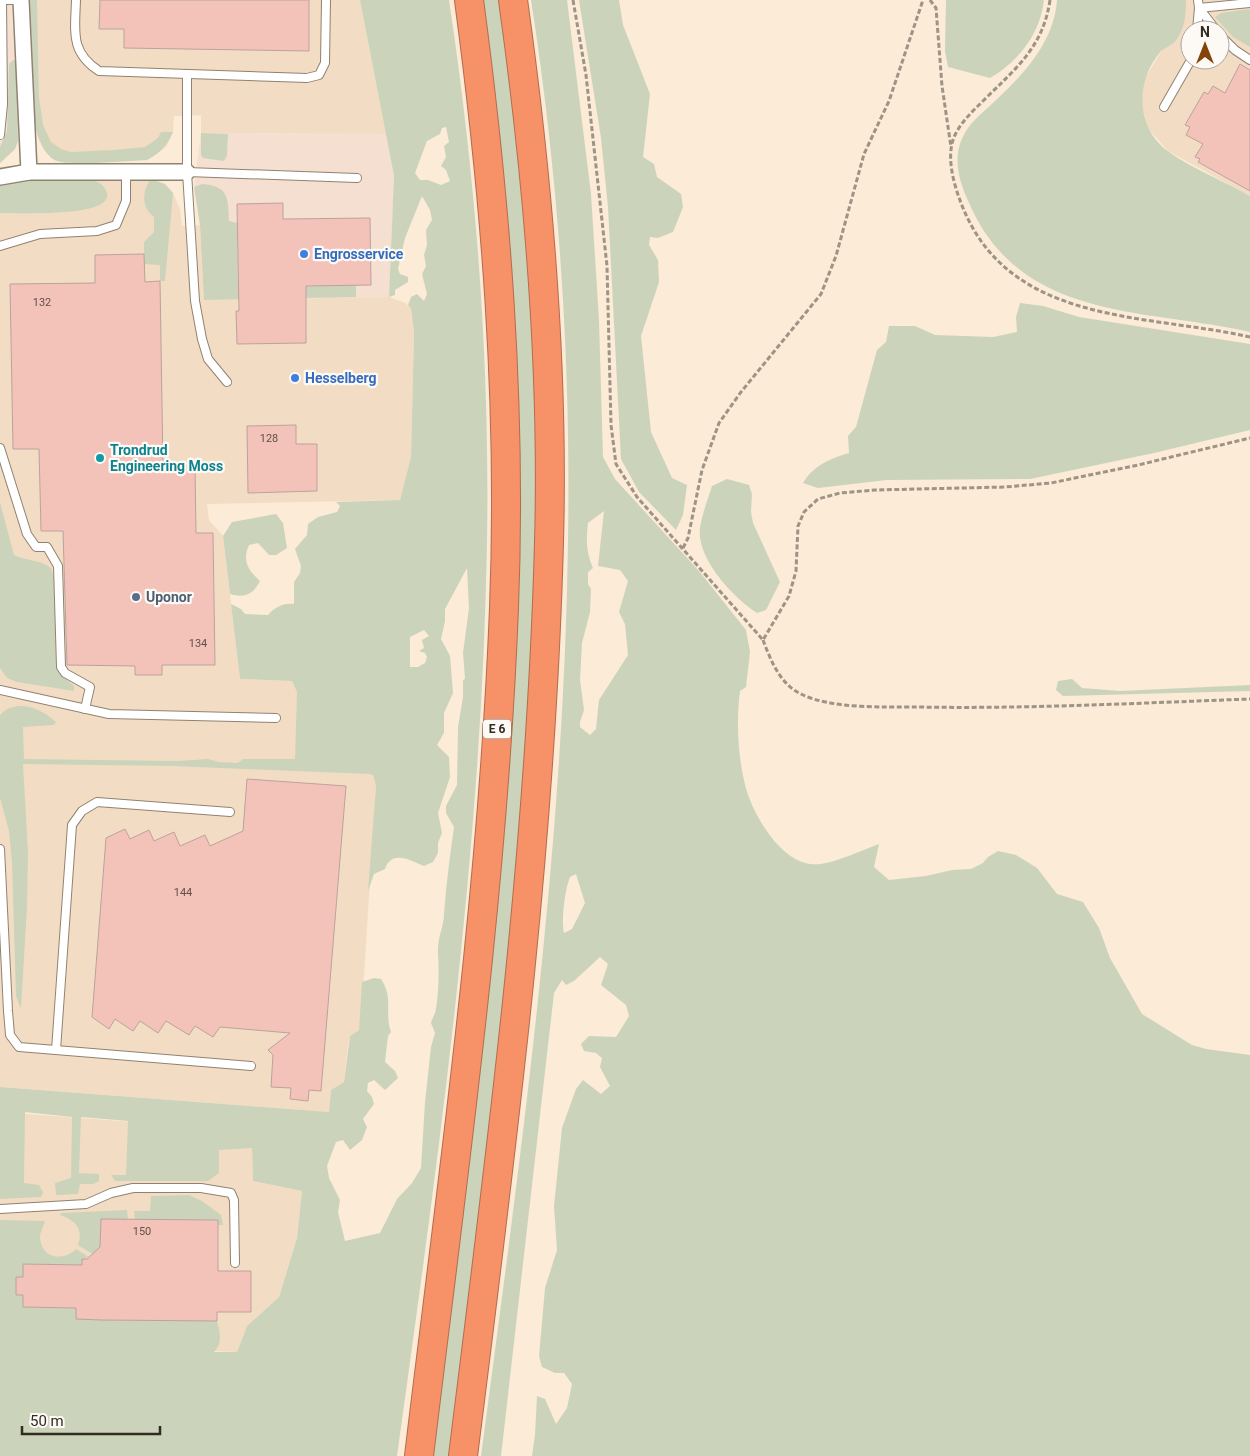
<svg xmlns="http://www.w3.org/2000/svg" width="1250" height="1456" font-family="Roboto,sans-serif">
<rect width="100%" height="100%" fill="#fbebd7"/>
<g fill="#f4dfd1">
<polygon points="0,0 11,0 19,127 15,149 0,163"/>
<polygon points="201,133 386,134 394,176 389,297 204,300 200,225 194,187"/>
</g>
<g fill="#f2ddc4" fill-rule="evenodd">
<polygon points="30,0 360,0 386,134 201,133 201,115 174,116 173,132 166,147 147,160 58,161 39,140 35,126"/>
<path d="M1186 0H1250V196L1168 151 1147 127 1141 102 1144 80 1162 50 1173 44 1186 9ZM1190 30H1220V60H1190Z"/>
<polygon points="124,178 151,179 165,184 173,193 180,209 182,226 200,225 204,300 389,297 405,303 411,308 414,333 411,458 400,500 207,504 209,520 223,536 240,679 292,681 298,692 295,770 368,774 373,775 376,786 361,1022 359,1030 350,1036 348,1045 344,1082 331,1090 329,1112 0,1087 0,184 30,180"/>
<polygon points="0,1112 214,1128 252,1148 253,1181 302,1191 297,1238 279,1297 247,1326 237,1352 0,1343"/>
</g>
<g fill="#cbd4ba" fill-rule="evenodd">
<path d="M30 0H37L39 97 43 125 51 142 61 149 71 152 113 150 145 147 158 138 161 132H173C167 145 161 153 147 160 130 161 70 166 57 161 44 156 38 138 35 126Z"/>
<path d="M360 0H449C476 179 490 361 487 542 482 848 439 1153 397 1456H0V1220L45 1221C43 1229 38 1234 41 1243 45 1260 66 1260 76 1249L89 1257 82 1259V1265L23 1264V1277H16L23 1295V1307L76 1308 102 1320 217 1321C220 1333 223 1342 214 1352H237L247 1326 279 1297 297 1238 302 1191 253 1181 252 1148 219 1150V1173L208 1181H115L111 1175H126L128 1121 81 1117 79 1173 99 1174V1181L93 1184H80L78 1194 56 1195 55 1183 71 1178 72 1117 25 1112 24 1183 39 1185 43 1192 41 1197 0 1199V1087L329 1112 331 1090 344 1082 350 1036 359 1030 362 982 374 978 381 979C394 998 384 1012 391 1032L388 1036 385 1062 395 1071 398 1078 385 1090 374 1080 368 1083 367 1091 372 1097 374 1104 363 1119 367 1127 362 1140 350 1150 343 1140 336 1142 327 1166 329 1178 340 1200 338 1212 345 1241 380 1233 397 1199 412 1183 421 1168 425 1102 431 1047 435 1033 431 1023C432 1018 435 1015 436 1009 439 990 439 971 438 952 437 939 444 926 444 914 446 885 450 856 454 827L446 813V806L457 785 458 727 463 697V681L465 678 463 653 469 608 467 568 445 609V621L441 639 450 656 453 693 444 713V733L437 745 449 757 450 777 438 813 442 833 438 843V853L433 862 424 866C411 861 392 849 385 869L374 874 368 891 376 786 373 775 368 774 172 766 23 764 28 852 27 907 21 1009 16 996 12 863 9 831 0 798V715C16 698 41 708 56 722L54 725 23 727 24 759 178 761 208 759 219 762 238 763 243 759H295L297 692 292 681 240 679 231 604 241 609 245 614 268 615C276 607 282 603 294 604V582L300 573 301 566 295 549 307 535 308 524 318 517 337 512 340 506 336 502 400 500 411 457 414 333 411 308 408 305 411 297 417 294 424 301 427 294 422 274 426 266 424 255 427 245 426 230 432 220 430 210 422 196 405 238 398 269 400 274 408 277V282L395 290V295L389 297 394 176ZM446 127 449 142 444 146 446 157 441 166 446 170 450 181 441 185 428 180H420L415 173 427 141 440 134 442 128ZM424 630 429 636 422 640 424 648 419 651 425 653 427 657 425 663 418 667H410V637Z"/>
<path d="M481 0H500C524 170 538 341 537 513 534 829 488 1143 450 1456H431L515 342 504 186Z"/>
<path d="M531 0H567L591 194 599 320 603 457 615 479 699 571 746 630 750 652 746 687 740 691C736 721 738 756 745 785 752 813 779 860 810 864 828 867 862 850 879 844L874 867 889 880 926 876 952 870 971 869 983 863 988 857 998 851 1016 855 1037 868 1057 894 1083 902 1099 928 1110 958 1142 1014 1192 1045 1206 1049 1250 1055V1456H532L535 1435 537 1396 545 1399 556 1424 567 1408 572 1384 564 1373H555L542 1367 539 1356 545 1288 557 1250 554 1206 562 1128 576 1089 583 1080 601 1094 610 1086 600 1067 602 1058 596 1053 584 1051 581 1044 589 1036 616 1037 629 1016 626 1005 601 985 608 964 600 957 574 981 566 985 562 980 554 993 501 1456H481C521 1154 564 847 568 542 571 361 559 179 531 0ZM604 511 598 566 620 570 628 581 619 612 625 624 628 655 599 700 596 729 590 735 580 727V722L584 710 580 680 582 643 590 612 591 589 588 584V572L593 568C586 552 586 540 588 523ZM576 874 585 903 572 929 564 933C561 919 565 889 570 877Z"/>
<polygon points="579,0 619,0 623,25 650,94 643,157 654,164 657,177 681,194 683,207 673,232 658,238 650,237 649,245 658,260 659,282 641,336 651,432 672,478 687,485 683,515 676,530 639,492 621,459 608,207 601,138"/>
<path d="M946 0H1044C1040 34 1019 61 990 78L948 67 945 51Z"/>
<path d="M1057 0H1186C1186 16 1185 30 1174 43 1170 46 1165 48 1161 51 1135 81 1135 128 1169 152 1193 169 1224 181 1250 196V332C1144 308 1021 322 969 203 957 176 951 153 968 128 975 118 987 109 995 101 1024 74 1054 42 1057 0Z"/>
<polygon points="1250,9 1250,47 1233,37 1215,17 1221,13"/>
<polygon points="13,60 16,61 18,141 15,149 0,163 0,147 7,131 9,64"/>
<polygon points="201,133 228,134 227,156 224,161 203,158 201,155"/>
<path d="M86 179C92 180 99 181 103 186 131 220 13 212 0 213V184L30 180Z"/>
<path d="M151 179 165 184 173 193 165 281H160V265L144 264V242L154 232V217C141 208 142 190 151 179Z"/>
<path d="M202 184C229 186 228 198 229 221L237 223 238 287 356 285V297L204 300 200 225 194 187Z"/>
<path d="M1020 303 1043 306 1079 317 1250 344V430L1154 453 1030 479 887 480 818 488 803 483C813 466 831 458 849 453L848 436 856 427 877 350 886 342 889 326H915L935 335 993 337 1017 332 1016 317Z"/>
<path d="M727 479 749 485 752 494 751 512 753 523 780 582 766 610 757 613C733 598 696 558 700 528 702 514 708 499 712 486Z"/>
<path d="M0 502 14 555C26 561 39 559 51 568L54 578 56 663 59 673 74 686V691L17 682 7 678 0 668Z"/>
<path d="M276 514 283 523 287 548 276 555H269L258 543 249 545C242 561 248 570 260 581 253 595 244 598 230 594L223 536 232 522Z"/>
<polygon points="1072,679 1082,688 1120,691 1250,685 1250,691 1063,696 1056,690 1058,681"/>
<polygon points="189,1195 202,1201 221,1215 223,1225 218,1225 218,1220 135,1219 134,1211 150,1211 151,1196"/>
<path d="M127 1210 128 1219H101L100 1259 78 1245C84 1229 75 1220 60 1215L61 1213Z"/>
</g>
<g fill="#f3c2b9" stroke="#bca29e">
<polygon points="100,0 309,0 309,51 124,48 124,29 99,29"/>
<polygon points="1240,64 1250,70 1250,191 1198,162 1200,159 1195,157 1203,144 1186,135 1190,127 1185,125 1204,92 1208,94 1213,86 1225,93"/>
<polygon points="283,203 283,219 370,218 371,285 306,286 306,343 237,344 236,311 239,311 237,204"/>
<polygon points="144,254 145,282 160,281 163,466 195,466 196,533 213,533 215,665 162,665 162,675 135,675 135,666 67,665 63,531 41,531 39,449 13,449 10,284 95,283 95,255"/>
<polygon points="296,425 296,444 317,444 317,491 248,493 247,426"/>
<polygon points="247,779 346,786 321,1091 309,1090 308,1101 290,1099 291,1088 271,1087 273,1055 268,1050 290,1033 220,1027 213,1037 195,1026 189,1035 166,1021 158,1033 140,1021 133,1031 115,1019 109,1029 92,1017 106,838 125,829 130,839 149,830 154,841 174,832 180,846 205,835 210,846 243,831"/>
<polygon points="101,1219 218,1220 218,1271 251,1271 251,1312 217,1312 217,1321 101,1320 76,1319 76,1308 23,1307 23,1295 16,1295 16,1277 23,1277 23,1264 82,1265 82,1259 87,1259 100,1247"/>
</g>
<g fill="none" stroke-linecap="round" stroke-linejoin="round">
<g stroke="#908270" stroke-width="10">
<g id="service">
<polyline points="0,0 21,0"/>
<path d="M76 0C75 32 70 52 99 71L307 78 319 75 325 63 326 0"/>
<polyline points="1198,0 1199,8 1216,30"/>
<polyline points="1197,30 1199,8 1250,3"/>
<polyline points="1220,35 1235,50 1250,60"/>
<polyline points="187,74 187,172 195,301 202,339 208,359 227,382"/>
<polyline points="1164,107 1191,60"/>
<polyline points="0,135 3,104 2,0"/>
<polyline points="187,172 357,178"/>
<polyline points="0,246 40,234 97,231 116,225 126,201 126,172"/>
<polyline points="0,448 27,534 36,547 47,547 58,566 61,667 65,673 90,687 85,709"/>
<polyline points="0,690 109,714 276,718"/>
<polyline points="0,849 8,1011 10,1035 19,1047 251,1066"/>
<polyline points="56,1050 72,825 82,811 97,802 230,812"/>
<polyline points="0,1209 86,1204 111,1193 133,1188 201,1188 231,1193 234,1200 235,1263"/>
</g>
</g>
<g stroke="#908270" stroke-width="18">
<g id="minor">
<polyline points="21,0 29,172"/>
<polyline points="0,177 29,172 187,172"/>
</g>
</g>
<g stroke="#b16d50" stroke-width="30">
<g id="motorway">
<path d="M419 1456C453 1174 493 892 504 608 512 404 496 202 469 0"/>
<path d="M463 1456C501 1152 541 849 549 542 554 361 538 179 513 0"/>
</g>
</g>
<g stroke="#9e9384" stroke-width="3" stroke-dasharray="5 2.5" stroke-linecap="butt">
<polyline points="573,0 586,75 607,266 611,425 616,464 637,497 763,640 789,596 796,571 798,526 804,512 818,499 840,493 875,490 1005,487 1051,483 1138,465 1250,438"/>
<polyline points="930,0 936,8 942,86 951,147"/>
<path d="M1050 0C1043 48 1015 69 983 101 973 111 963 120 956 133 945 153 953 182 961 203 1008 326 1144 313 1250 337"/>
<polyline points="683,548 688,538 702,470 719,423 741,392 821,294 836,256 864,154 889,101 923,0"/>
<path d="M763 640C771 661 780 684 801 694 831 709 884 707 917 707 1028 709 1139 703 1250 699"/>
</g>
<use href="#service" stroke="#fff" stroke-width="8"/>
<use href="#minor" stroke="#fff" stroke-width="15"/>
<use href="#motorway" stroke="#f69168" stroke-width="28"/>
</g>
<g fill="#3f7fe0" stroke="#fdfaf6" stroke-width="2">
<circle cx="304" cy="254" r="5"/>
<circle cx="295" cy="378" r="5"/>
</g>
<circle fill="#0f9aa8" stroke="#fdfaf6" stroke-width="2" cx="100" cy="458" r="5"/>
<circle fill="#5c6f8a" stroke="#fdfaf6" stroke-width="2" cx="136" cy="597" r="5"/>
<g text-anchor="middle" stroke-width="4.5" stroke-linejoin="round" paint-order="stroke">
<g font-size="11" fill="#615148">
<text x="42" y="306">132</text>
<text x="269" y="442">128</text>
<text x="198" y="647">134</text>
<text x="183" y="896">144</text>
<text x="142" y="1235">150</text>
</g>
<rect fill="#fdfaf6" stroke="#6e6962" stroke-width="1" x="483" y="719.5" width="28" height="19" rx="4"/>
<g font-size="12" font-weight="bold" fill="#302b23">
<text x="497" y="733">E 6</text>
</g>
<g font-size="14" font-weight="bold" fill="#366cbe" stroke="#fdfaf6" text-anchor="start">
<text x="314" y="259">Engrosservice</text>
<text x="305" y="383">Hesselberg</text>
</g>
<g font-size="14" font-weight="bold" fill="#0d838f" stroke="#fdfaf6" text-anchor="start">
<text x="110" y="455">Trondrud<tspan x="110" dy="16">Engineering Moss</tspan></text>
</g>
<g font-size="14" font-weight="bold" fill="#4e5e75" stroke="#fdfaf6" text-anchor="start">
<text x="146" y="602">Uponor</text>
</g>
</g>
<g transform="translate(1205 45)"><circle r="24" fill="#fdfaf6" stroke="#aba7a2"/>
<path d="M0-4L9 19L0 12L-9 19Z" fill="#834309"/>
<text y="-8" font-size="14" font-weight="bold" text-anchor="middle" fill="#302b23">N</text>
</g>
<path d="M22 1426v8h138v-8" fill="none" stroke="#302b23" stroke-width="2.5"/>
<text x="30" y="1426" font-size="15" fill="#302b23" stroke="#fdfaf6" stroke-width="4" paint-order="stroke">50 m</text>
</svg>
